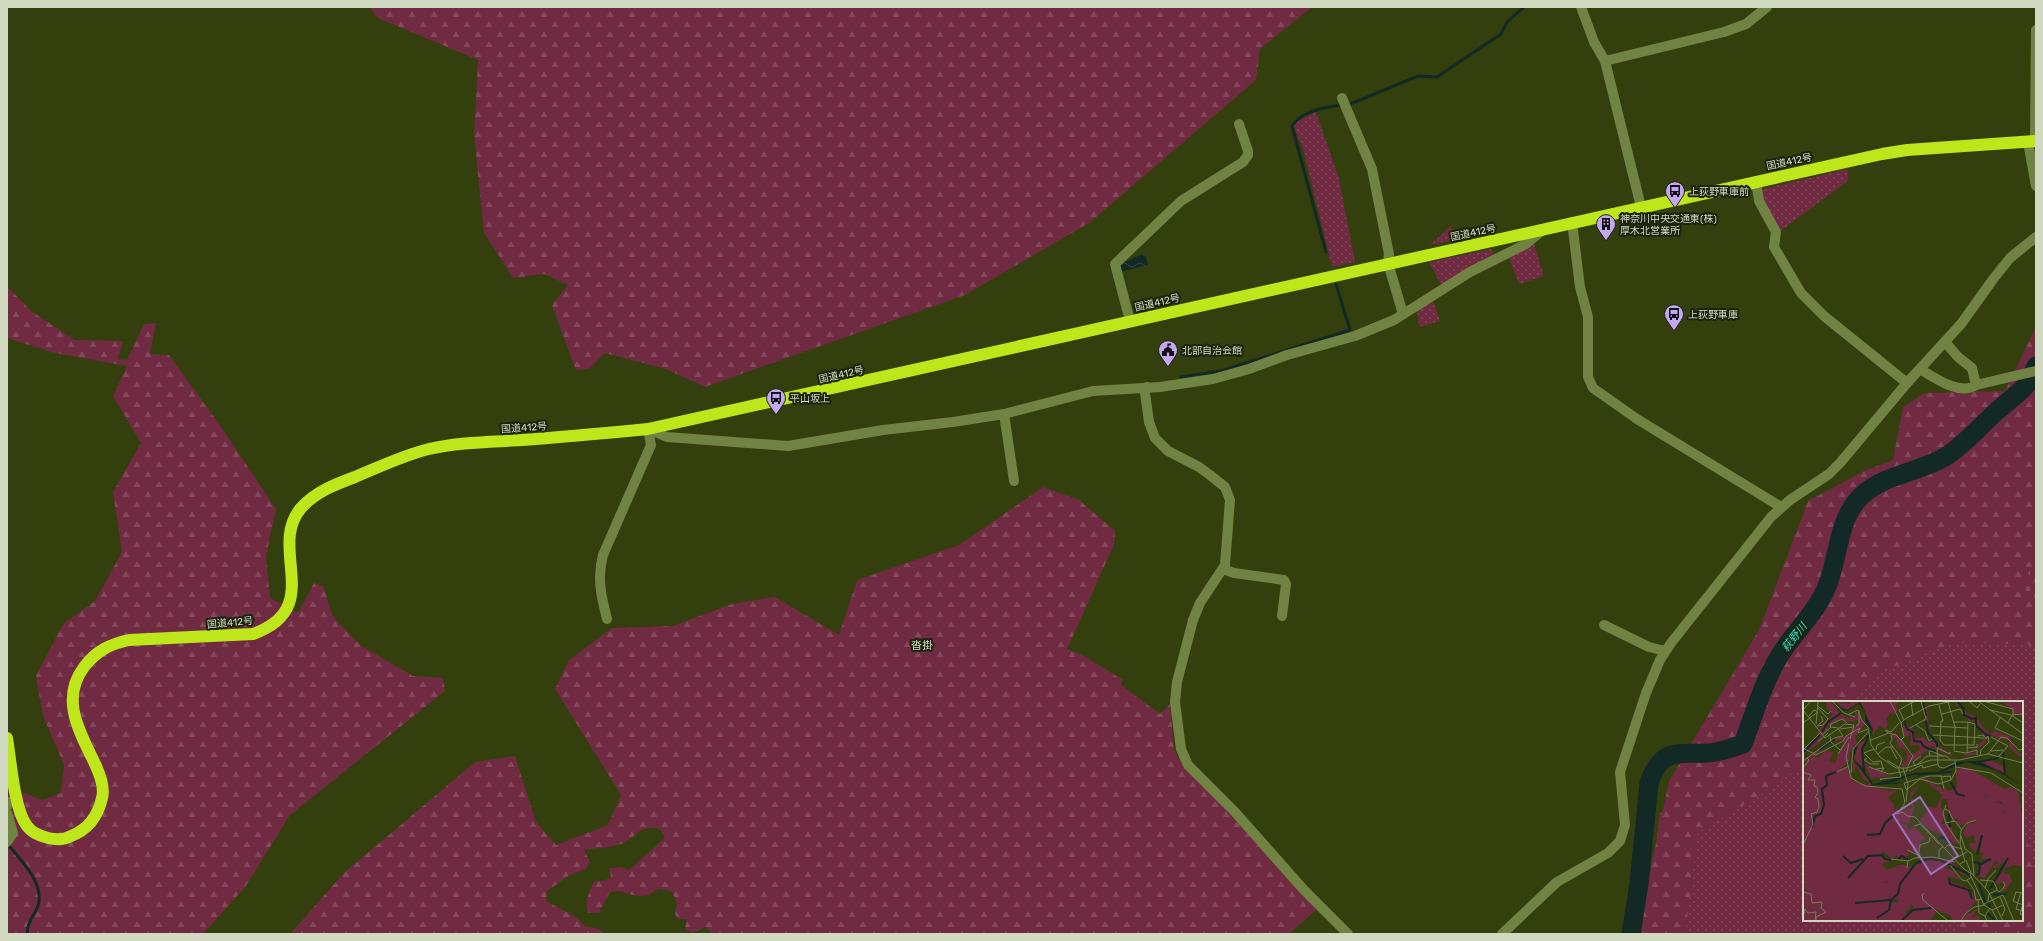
<svg xmlns="http://www.w3.org/2000/svg" width="2043" height="941" font-family="Rubik,'Noto Sans JP',sans-serif">
<defs>
<pattern id="grass-dots" width="8" height="8" patternUnits="userSpaceOnUse"><rect width="8" height="8" fill="#702a41"/><path d="M2 2h.1M6 6h.1" fill="none" stroke="#83485b" stroke-width="1.8" stroke-linecap="round"/></pattern>
<pattern id="forest-firs" width="22" height="20" patternUnits="userSpaceOnUse"><rect width="22" height="20" fill="#702a41"/><path d="M5 1l3.5 6h-7zM16 11l3.5 6h-7z" fill="#83485b"/></pattern>
<pattern id="cemetery-stones" width="16" height="16" patternUnits="userSpaceOnUse"><rect width="16" height="16" fill="#702a41"/><path d="M2 7V4a2 2 0 0 1 4 0v3zM10 15v-3a2 2 0 0 1 4 0v3z" fill="#83485b"/></pattern>
<pattern id="water-waves" width="16" height="10" patternUnits="userSpaceOnUse"><rect width="16" height="10" fill="#132925"/><path d="M0 5q4-4 8 0t8 0" fill="none" stroke="#344743"/></pattern>
</defs>
<rect width="100%" height="100%" fill="#333f0c"/>
<g fill="url(#grass-dots)" fill-rule="evenodd">
<polygon points="1316,112 1339,179 1355,262 1332,267 1303,149 1294,127 1296,122"/>
<polygon points="1848,169 1848,180 1845,183 1779,232 1762,200 1762,189"/>
<polygon points="1451,226 1455,240 1430,245"/>
<polygon points="1534,244 1544,276 1519,284 1508,255"/>
<polygon points="1492,249 1494,256 1441,284 1429,262"/>
<polygon points="1432,298 1440,321 1419,327 1417,308"/>
<path d="M2036 571V934H1644L1660 813 1730 778 1782 696ZM1804 702H2022V920H1804Z"/>
</g>
<g fill="url(#forest-firs)">
<polygon points="369,7 1312,7 1260,49 1256,80 1089,223 965,295 705,387 666,369 605,353 589,369 576,370 552,305 568,285 544,274 513,278 484,233 474,135 478,60 378,18"/>
<polygon points="7,286 31,311 75,340 123,341 118,359 127,360 144,324 156,323 150,354 169,355 224,431 276,509 266,556 270,598 298,613 314,583 323,586 333,617 360,645 413,676 443,678 445,691 290,815 246,886 203,934 7,934 7,786 42,800 61,793 64,765 43,716 36,676 63,624 95,601 122,552 113,492 141,443 113,396 127,366 55,353 7,338"/>
<polygon points="2036,327 2036,645 1956,642 1877,673 1854,702 1804,702 1804,764 1760,795 1698,832 1685,934 1637,934 1669,781 1759,630 1808,501 1864,471 1893,460 1903,407 1925,393 2005,391"/>
<path d="M1043 487 1079 500 1115 531 1114 545 1067 649 1086 657 1123 680 1121 685 1160 714 1170 704 1174 749 1178 758 1317 909 1289 934H712L706 927 693 933 685 929 687 919H678L675 914 677 903 672 892C653 884 656 895 643 896 628 897 625 889 610 892L599 913H588C584 901 589 892 595 881H604L611 877 609 868 621 867 629 870 665 838 660 829C639 823 636 839 621 844 609 848 596 848 584 850L590 862 586 869 568 876 547 891 546 901 576 917 585 926 599 929 606 934H290L344 873 475 762 515 756 536 822 556 845 608 825 621 795 555 689 569 660 612 628 673 626 732 604 775 597 839 635 857 580 959 545Z"/>
<polygon points="2022,821 2036,875 2036,934 1952,934 1962,920 2022,920"/>
</g>
<polygon fill="url(#cemetery-stones)" points="2030,566 2036,568 2036,598 2024,596"/>
<polygon fill="url(#water-waves)" points="1142,254 1145,254 1148,265 1120,272 1121,264"/>
<g fill="none" stroke-linecap="round" stroke-linejoin="round">
<g stroke="#132925" stroke-width="3">
<polyline points="1348,105 1418,76 1437,77 1501,34 1507,22 1524,7"/>
<path d="M1326 252 1292 126C1301 111 1326 107 1342 105"/>
<polyline points="1181,377 1221,371 1350,330 1336,284"/>
<path d="M7 843C20 860 42 880 39 902 37 914 28 917 27 934"/>
</g>
<path stroke="#132925" stroke-width="19" d="M1631 934 1639 884 1649 783C1662 746 1678 755 1709 753 1721 752 1732 748 1743 744 1754 715 1763 682 1780 655 1794 632 1815 614 1826 589 1838 562 1837 527 1855 503 1876 475 1916 474 1945 457 1964 445 1980 426 1997 411 2007 402 2020 393 2028 383 2031 378 2034 371 2036 366"/>
<g stroke="#718342" stroke-width="10">
<polyline points="1581,7 1594,42 1605,61"/>
<polyline points="1342,98 1372,169 1389,254 1388,263 1403,314"/>
<polyline points="2035,141 2036,30"/>
<polyline points="2028,142 2036,186"/>
<polyline points="1756,181 1759,201 1776,232 1774,247 1801,293 1824,316 1907,383"/>
<polyline points="1641,207 1605,61 1724,32 1746,24 1767,7"/>
<polyline points="1572,222 1580,287 1588,317 1588,377 1593,388 1637,419 1781,507"/>
<polyline points="1130,321 1115,264 1181,201 1243,162 1248,155 1248,151 1239,124"/>
<polyline points="1945,342 1958,357 1972,368 1976,385"/>
<path d="M1920 369C1935 378 1960 396 1976 385L2036 371"/>
<polyline points="1147,387 1145,393 1149,422 1155,438 1168,451 1199,467 1210,475 1225,487 1230,500 1225,565 1200,603 1193,620 1177,682 1175,702 1181,749 1188,765 1234,811 1304,890 1348,934"/>
<polyline points="1004,414 1014,481"/>
<polyline points="1223,569 1234,573 1284,580 1286,584 1282,616"/>
<path d="M607 619C601 596 597 577 603 555L651 445 648 429 667 437 788 446 883 430 953 422 1004 414 1093 391 1160 387 1213 379 1249 369 1287 355 1355 336 1394 320 1470 272 1526 244 1544 229"/>
<polyline points="1604,625 1649,647 1665,651"/>
<polyline points="7,806 10,802 18,800"/>
<polyline points="7,813 13,833 7,842"/>
<polyline points="1502,934 1557,882 1608,853 1620,841 1625,825 1620,772 1646,693 1660,660 1671,643 1771,517 1790,500 1829,474 1840,463 1907,383 1961,324 1994,278 2010,258 2036,237"/>
</g>
<path stroke="#bde61b" stroke-width="12" d="M7 738C11 761 14 809 27 826 32 833 40 836 48 838 56 840 64 840 71 836 89 829 98 816 102 798 105 788 100 775 96 766 81 734 59 700 84 667 96 651 110 644 129 640L253 634C326 608 267 548 301 508 315 492 336 484 355 477 379 467 404 455 429 449 459 442 491 442 522 440 564 437 606 433 648 429L1882 154 1907 150 2036 141"/>
</g>
<defs>
<g id="bus-pin" transform="scale(1)"><path d="M0 17L-7.5 6A9.5 9.5 0 1 1 7.5 6Z" fill="#c4a7f1" stroke="#1d230e"/><path d="M-5-6H5V4H4V6H2V4H-2V6H-4V4H-5ZM-3.5-4V0h7V-4ZM-3.5 1.2v1.5H-2V1.2ZM2 1.2v1.5H3.5V1.2Z" fill="#111"/></g>
<g id="building-pin" transform="scale(1)"><path d="M0 17L-7.5 6A9.5 9.5 0 1 1 7.5 6Z" fill="#c4a7f1" stroke="#1d230e"/><path d="M-4-6H4V6H1V3H-1V6H-4ZM-2.5-4.3h1.7v1.8h-1.7ZM.8-4.3h1.7v1.8H.8ZM-2.5-1h1.7V.8h-1.7ZM.8-1h1.7V.8H.8Z" fill="#111"/></g>
<g id="civic-pin" transform="scale(1)"><path d="M0 17L-7.5 6A9.5 9.5 0 1 1 7.5 6Z" fill="#c4a7f1" stroke="#1d230e"/><path d="M-.6-6.5H3V-4.5H.6V-3L4-1V1h2V6H-6V1h2V-1L-.6-3ZM-1.2 2.5V6h2.4V2.5Z" fill="#111"/></g>
</defs>
<g fill-rule="evenodd">
<use href="#bus-pin" x="1675" y="191"/>
<use href="#building-pin" x="1606" y="224"/>
<use href="#bus-pin" x="1674" y="314"/>
<use href="#civic-pin" x="1168" y="350"/>
<use href="#bus-pin" x="776" y="398"/>
</g>
<g text-anchor="middle" stroke-width="4" stroke-linejoin="round" paint-order="stroke">
<g font-size="10" fill="#d1dac0" stroke="#1d230e">
<text transform="translate(1789 161) rotate(-12)" y="4">国道412号</text>
<text transform="translate(1473 232) rotate(-12)" y="4">国道412号</text>
<text transform="translate(1157 302) rotate(-13)" y="4">国道412号</text>
<text transform="translate(841 374) rotate(-13)" y="4">国道412号</text>
<text transform="translate(524 427) rotate(-4)" y="4">国道412号</text>
<text transform="translate(230 622) rotate(-5)" y="4">国道412号</text>
</g>
<g font-size="10" fill="#d1dac0" stroke="#1d230e" text-anchor="start">
<text x="1689" y="195">上荻野車庫前</text>
<text x="1620" y="222">神奈川中央交通東(株)<tspan x="1620" dy="12">厚木北営業所</tspan></text>
<text x="1688" y="318">上荻野車庫</text>
<text x="1182" y="354">北部自治会館</text>
<text x="790" y="402">平山坂上</text>
</g>
<g font-size="11" font-style="italic" fill="#31e5cf" stroke="#1d230e">
<text transform="translate(1794 637) rotate(-52)" y="4">萩野川</text>
</g>
<g font-size="11" fill="#d1dac0" stroke="#1d230e">
<text x="922" y="649">沓掛</text>
</g>
</g>
<g transform="translate(1803 701)">
<rect width="220" height="220" fill="#333f0c"/>
<path d="M67 35 60 48 61 69 52 59 51 53 56 43ZM52 48 51 63 58 66 69 85H65L66 81 60 78 54 65 49 72ZM188 59 201 66 202 72 176 61ZM177 88 183 96 201 104 200 110 206 118 220 120V156L208 158 190 149 173 132V119L158 115V97L169 94ZM125 159 137 160 147 182 153 187H162L168 193 171 202 158 220H151L146 214 132 208 133 212 127 220H115L107 211 111 207 109 204 101 203 96 197 90 199 89 182 81 180 85 174 94 175 91 167H110Z" fill="#702a41"/>
<path d="M23 0H28L36 12 46 17 52 15V7L56 4 52 9 63 22 52 36 54 42 47 51 46 61 37 68 44 66 50 80 87 90 95 88 85 97 91 104V111L94 105V109L101 110 109 106 107 92 117 83 109 95 111 107 106 122 92 120 104 124 105 129 110 125 123 138 118 139 115 151 112 153 101 148 107 153 104 156 101 155 100 158 93 155 89 158 79 150 80 156 88 158 83 159 90 161H83L79 164 84 169 100 163 106 166 126 159 137 158 149 161 160 171 166 173 160 174 148 163 142 167 151 170 158 179 138 173 137 178 133 179V175L130 178 137 168 133 163 125 161 118 167 128 170V166H133L122 184V177L125 172 117 168 109 170 111 174 103 178 117 179 103 180 102 183 101 180 97 182 99 172 104 173 105 168 94 166V175L85 174 82 182 91 180 94 182H88L92 186 90 201 95 202V189L106 195 98 194 97 197 109 205 102 212 110 213 115 217 123 214 117 217V220H0V64L4 61 0 60 32 37 42 35 41 38 30 41 11 55 16 56 22 50 31 51 26 60 32 62 42 37 55 22V19L44 21 38 17 26 25 15 43 0 54V49L10 41 17 28 30 13 24 8ZM32 0 46 3 47 0H96L93 4 96 10 91 11V14L87 12 83 19 85 23 83 28 77 25 69 34 70 28 64 20 63 10 57 1 43 9ZM119 0 124 7 126 31 136 45 153 57 129 46 100 67 98 62 104 60 103 49 95 46 93 38 86 34 93 32 108 55 117 48 116 44 107 45 108 35 106 32V35H101L99 27 101 23 111 29 113 37 121 36 124 41H131L124 33 122 8ZM155 0 164 12 174 16 179 25 188 33 191 30 206 35 212 48 217 53 220 52V55H216L206 47V40L187 34 179 45 167 52H172L173 50V53L158 56 172 48 183 36 175 29 179 30 173 19 168 21 161 14V7L153 4V0ZM158 66 165 67 202 88 207 86 215 90 220 120 205 118 202 113 198 118 194 112 198 109 199 115 202 111 199 107 201 104 198 101 190 100 193 102H191L177 90 166 100 158 98V114L167 110 176 112 171 114V118H174L156 125 153 123 156 118 153 117 152 120 146 113 144 98H139L138 106 142 114 139 123H147L156 144 150 142 143 135 127 129 117 120 124 111V105L133 107 139 94 121 79 116 80 123 77 134 86 137 85 140 89 144 87V91L154 86 153 71ZM191 117 190 118 187 119 189 120V122L186 120 179 121 173 132H179L185 125 188 140 191 143 200 142 191 149 198 152 204 148 200 147 201 145 206 147 205 152 210 156 220 154V166L210 164 203 167 201 173H206L209 180 201 191 200 187 202 181 200 179 195 184 191 180 199 172 203 162 201 160 192 168 190 166 195 161 193 159 182 177 173 175 177 172V164L188 157 177 159 180 153 177 151 178 143H176L173 151 168 148 166 142H173L171 135 169 134 164 138 160 132 165 123ZM147 178 149 181 166 187 174 200 172 202 170 200 171 203 159 215 169 200 165 191 161 189 153 198 154 191 148 190ZM174 208 169 217 175 214 178 220H159L163 214Z" fill="#702a41"/>
<path d="M202 0H220V13H210V8L201 3Z" fill="#702a41"/>
<path d="M61 62 86 75H93L68 77Z" fill="#702a41"/>
<path d="M57 1 70 29 68 33 55 44 51 57 52 60 58 65 70 83 111 72 135 71 153 61 168 60H176L200 72 220 85 192 69 163 61 137 72 151 69 147 72 119 74 93 83 69 84 50 58 52 47 69 30 62 20V12L56 2 44 10 40 9 35 6 44 9ZM109 74H117L103 80 85 83Z" fill="#132925" fill-rule="evenodd"/>
<path fill="none" stroke="#132925" stroke-width="2" d="M120 0 123 15M154 0 161 8V14L169 18 173 17V25L184 34 188 35M101 20 104 28 110 31 111 40 118 41 120 45 133 51M123 20 125 32 134 42V46M19 31 25 21 38 12M16 49 32 38M1 51 17 34M200 51 202 74M175 61 196 57M61 71 59 48 66 35M148 81 154 93 162 95M146 113 147 126M9 127 12 115 18 113 21 104 19 88 24 84 23 75 33 71M64 134 77 133 82 122 92 113M135 139 138 136 147 140M174 154 179 134M40 155 48 162 60 158M95 158 99 155 105 159M170 161 176 162 177 166 176 173 173 174M176 164 188 158M45 177 65 155 79 154 82 158 88 159M146 178 147 183 166 189 169 198M176 183 182 201 187 204 186 208M187 188 205 157M190 194 204 193M52 202 88 199M184 212 193 220M74 217 86 209 88 199 95 193 97 183 113 162 126 158 137 159 169 175M98 220 110 209 128 207"/>
<path fill="none" stroke="#727d54" stroke-width="1" d="M29 0 41 12 52 16M87 0 98 22M166 0 174 7 177 3M175 0 220 33M180 0 210 8V14M108 1 110 15M145 1 152 26 151 50 163 52 174 49V54M136 4 140 20H138L137 39 141 44H171L172 23 165 21M15 5 25 13 28 10M0 9 8 0M0 9 22 37 42 23 51 24 47 38M187 9 208 14 220 22M46 13 55 9 59 20M139 13 157 8 160 13M6 15 11 9 15 11M197 17 192 27 220 40M101 19 96 9 112 0M59 20 65 26 68 44 77 56 93 67H104L128 59H156L185 53 198 36 204 37 216 49 220 48M150 21H165L164 52M0 22 15 11M205 22 209 14 220 13M13 23 15 0M113 24 122 30 126 40 129 38M14 25 20 20 18 15M15 25 20 24 25 18 15 7M53 25 56 23V10M126 25 165 27M27 26 28 23 39 18 44 22M107 27 123 18 118 0M37 28 51 26M85 32 82 29 88 31 96 22M88 34 89 38 87 42 99 58 96 67M130 34 181 37M27 35 28 41 37 49M174 35 180 34 183 38 185 35 186 41M188 36 205 45 196 55M68 39 86 32 93 34 98 39 101 36 98 22 102 18 126 5 151 0M98 39 110 55 104 67M15 41 25 32M46 42 43 56 48 77 62 85 99 88 102 102 94 113 100 111 104 115 112 116 161 168 169 173 185 190 200 220M0 47 13 54 40 40 43 35 57 27 55 32 65 28M88 47 94 58M164 47 174 46V43M1 48 17 32M73 49 74 44 82 41M188 50 200 49M35 53 46 36M75 53 83 46H90M185 53 220 62M177 54 178 49 186 41M127 55 126 50H128L140 55M64 57 61 59 68 63H76M0 60 31 37 40 35 35 27 28 26 19 34M70 61 61 52 71 48M70 61 78 60 80 67M115 63 124 55H143L148 59M135 63 136 66 141 67 152 62M112 64 110 61 118 55M66 66 86 73 104 70V67M153 66 188 72 220 92M0 67 6 59 4 57M100 67 105 83 103 101M73 68 81 67 78 71M106 70 119 64 120 67 135 63 134 47 147 53V51M0 71 8 74 5 79H12L11 85 14 86 15 92 12 96 15 98 16 106 14 111 8 113 10 123 0 144M34 71 46 65M48 72 50 48 65 31M138 75 141 88M138 76 147 75 148 79M79 79 77 78 98 76 95 66 84 59M103 88 101 82 126 75H139M103 89 117 78 135 83 148 79 153 70 152 59M143 104 140 112 143 123 156 142M142 108 146 110 151 121M142 122 152 120 158 128M111 125 117 123 136 143M158 135 162 148 169 153 171 174M142 147 145 144 159 148M104 149 115 154M115 157 117 144 126 141 127 136M136 157V149L140 146M88 158 105 160M151 158 164 151M163 159 168 172M157 163 162 160 157 143 158 129 164 122 173 119M147 164 159 179 164 180M104 167 105 160 112 157 130 156 152 161M167 173 181 204 189 209 195 220M169 176 164 179 171 189 173 199 179 198M177 179 190 180 193 185 194 189 186 193 185 200M182 187 185 178 193 169M194 189 196 191 199 189 202 184 200 180M0 191 8 193 9 202 19 201 18 207 23 211 13 216V220M218 191 213 208 220 210M121 192 119 194 120 199 145 220M220 192 213 191 210 200 220 204M197 196 202 208 199 215M175 199 176 212 182 215M181 203 200 194 211 220M220 203 217 213 220 214M189 209 200 204M0 217 2 208 5 212 13 211 12 219M158 220 162 213 171 206 182 204M184 220 182 215 187 207"/>
<path fill="#9d72bf" fill-opacity="0.15" stroke="#9d72bf" stroke-width="2" d="M117 96 155 155 128 173 90 114Z"/>
<rect width="220" height="220" fill="none" stroke="#d1dac0" stroke-width="2"/>
</g>
<rect width="2043" height="941" fill="none" stroke="#d1dac0" stroke-width="16"/>
</svg>
